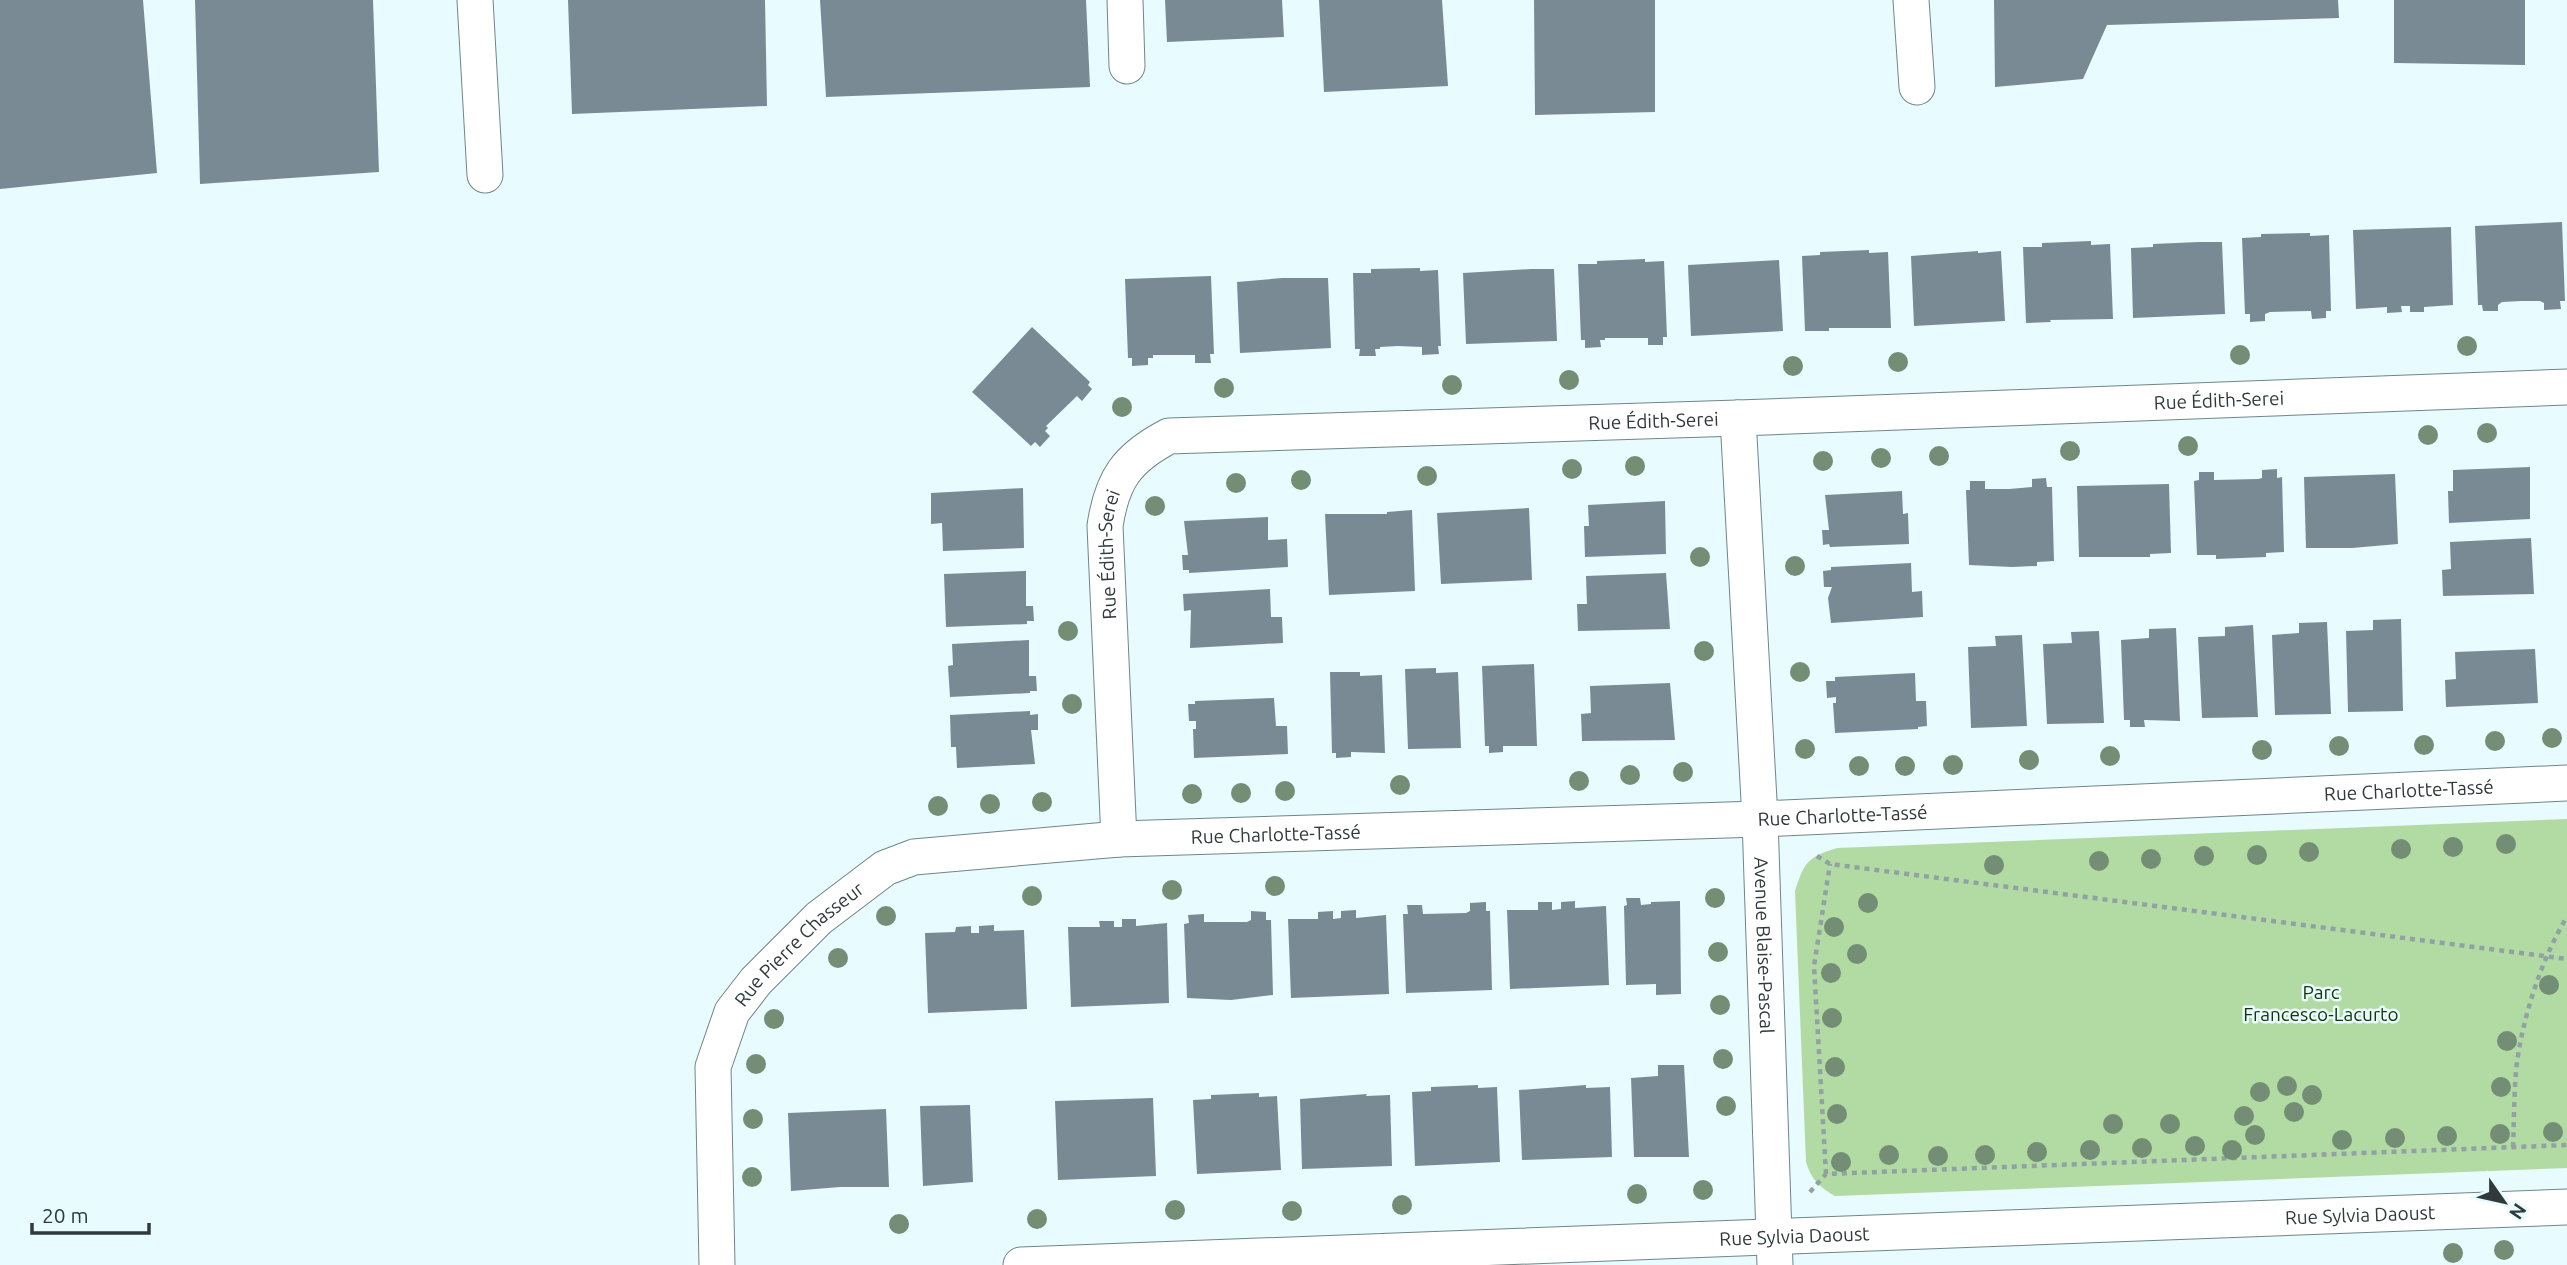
<svg xmlns="http://www.w3.org/2000/svg" width="2567" height="1265" font-family="Ubuntu,sans-serif">
<rect width="100%" height="100%" fill="#e8fbfe"/>
<path fill="#b2dba4" d="M2567 819V1168L1835 1196C1819 1187 1811 1179 1806 1162L1795 891C1804 862 1808 857 1837 848Z"/>
<g fill="#7a8a95">
<polygon points="0,0 143,0 157,173 0,189"/>
<polygon points="195,0 373,0 379,172 200,184"/>
<polygon points="568,0 765,0 767,106 572,114"/>
<polygon points="820,0 1086,0 1090,87 826,97"/>
<polygon points="1165,0 1282,0 1284,37 1167,42"/>
<polygon points="1319,0 1442,0 1448,86 1324,92"/>
<polygon points="1534,0 1655,0 1655,112 1535,115"/>
<polygon points="1994,0 2338,0 2339,18 2107,25 2083,79 1995,87"/>
<polygon points="2394,0 2525,0 2525,65 2394,63"/>
<polygon points="2562,222 2565,301 2560,301 2561,309 2544,310 2544,303 2540,301 2521,301 2502,302 2498,305 2498,311 2483,311 2482,305 2478,305 2475,226"/>
<polygon points="2451,227 2453,305 2424,307 2424,312 2410,312 2410,306 2401,306 2402,312 2387,313 2387,307 2356,309 2353,230"/>
<polygon points="2310,233 2310,236 2329,235 2331,311 2326,311 2326,318 2312,319 2311,311 2270,312 2265,314 2265,321 2250,322 2250,314 2245,314 2242,238 2261,237 2261,234"/>
<polygon points="2091,241 2091,245 2110,244 2113,319 2050,320 2051,322 2026,323 2023,247 2042,247 2042,243"/>
<polygon points="2199,242 2222,242 2225,314 2133,318 2131,248 2153,247 2153,244"/>
<polygon points="1869,250 1869,253 1888,252 1891,328 1829,328 1829,331 1805,331 1802,256 1820,255 1820,252"/>
<polygon points="1978,251 1978,253 2001,251 2005,321 1914,326 1911,256"/>
<polygon points="1645,259 1645,262 1664,261 1667,337 1663,337 1663,345 1648,345 1648,338 1605,338 1605,340 1600,340 1601,347 1585,348 1585,340 1581,340 1578,264 1597,264 1597,261"/>
<polygon points="1779,260 1783,331 1691,336 1688,265"/>
<polygon points="1420,268 1420,271 1438,270 1441,346 1438,346 1439,354 1422,355 1422,347 1398,346 1380,347 1380,349 1375,349 1376,356 1359,356 1360,349 1355,349 1353,273 1371,273 1371,269"/>
<polygon points="1531,269 1554,269 1557,341 1466,344 1463,273"/>
<polygon points="1211,276 1214,354 1210,354 1211,363 1195,363 1195,355 1153,355 1153,358 1148,358 1148,365 1132,366 1132,358 1128,358 1125,279"/>
<polygon points="1282,278 1328,278 1331,348 1240,353 1237,282"/>
<polygon points="1032,327 1090,382 1088,385 1092,389 1082,401 1077,396 1046,426 1048,428 1045,431 1050,436 1040,447 1035,442 1031,446 972,392"/>
<polygon points="2530,467 2530,519 2449,523 2448,491 2453,491 2453,470"/>
<polygon points="2277,469 2277,478 2282,477 2284,552 2266,553 2266,557 2216,559 2216,555 2197,555 2194,481 2199,480 2199,472 2214,472 2214,480 2258,479 2262,478 2262,470"/>
<polygon points="2395,474 2398,544 2352,548 2306,548 2304,477"/>
<polygon points="2046,478 2047,487 2052,487 2054,561 2037,562 2037,566 2012,567 1969,565 1966,490 1970,490 1970,481 1985,481 1985,489 2009,489 2032,487 2032,479"/>
<polygon points="2169,484 2171,553 2150,554 2150,557 2079,557 2077,486"/>
<polygon points="1023,488 1024,548 943,551 942,523 931,524 931,493"/>
<polygon points="1902,491 1903,514 1908,513 1909,544 1830,547 1829,544 1823,545 1822,530 1829,530 1825,495"/>
<polygon points="1665,501 1666,554 1585,557 1584,526 1589,526 1588,505"/>
<polygon points="1529,508 1532,580 1441,584 1437,513"/>
<polygon points="1412,510 1415,591 1329,595 1325,514 1387,514 1387,512"/>
<polygon points="1268,517 1268,540 1287,539 1288,567 1189,573 1189,570 1183,570 1182,555 1188,555 1184,521"/>
<polygon points="2531,538 2534,594 2443,596 2442,570 2451,569 2450,542"/>
<polygon points="1911,563 1912,592 1922,591 1923,617 1831,623 1828,598 1832,587 1824,587 1823,571 1831,570 1831,567"/>
<polygon points="1026,571 1026,606 1033,606 1034,621 1027,621 1027,624 946,627 944,574"/>
<polygon points="1666,573 1670,629 1578,631 1577,604 1587,604 1586,576"/>
<polygon points="1270,589 1271,617 1282,617 1283,643 1190,648 1191,610 1184,611 1183,594"/>
<polygon points="2401,619 2403,711 2348,712 2346,631 2373,630 2373,620"/>
<polygon points="2327,622 2331,714 2275,715 2272,635 2299,633 2299,623"/>
<polygon points="2253,625 2258,717 2202,718 2198,637 2225,636 2225,627"/>
<polygon points="2176,628 2180,721 2144,720 2145,727 2130,727 2130,720 2124,720 2121,640 2149,638 2149,629"/>
<polygon points="2099,631 2104,723 2047,724 2043,644 2072,643 2071,632"/>
<polygon points="2022,635 2027,726 1971,728 1968,647 1996,646 1995,636"/>
<polygon points="1029,640 1029,676 1036,676 1037,691 1030,691 1030,693 950,697 948,666 953,665 952,644"/>
<polygon points="2535,649 2538,703 2446,707 2445,680 2456,679 2455,652"/>
<polygon points="1534,664 1537,746 1503,746 1503,752 1489,753 1489,746 1485,746 1482,666"/>
<polygon points="1436,668 1436,673 1458,672 1461,748 1408,749 1405,669"/>
<polygon points="1330,672 1360,672 1360,676 1382,675 1385,753 1351,752 1351,757 1336,758 1336,753 1332,753"/>
<polygon points="1915,673 1916,701 1926,701 1927,726 1918,727 1918,729 1835,733 1833,703 1836,703 1836,697 1827,698 1826,681 1835,681 1835,677"/>
<polygon points="1670,683 1675,740 1582,741 1581,714 1591,713 1590,686"/>
<polygon points="1274,698 1276,726 1287,726 1288,754 1194,758 1193,729 1196,729 1196,721 1189,721 1188,704 1195,704 1195,701"/>
<polygon points="1030,711 1030,715 1038,714 1038,730 1031,730 1035,764 957,768 956,747 951,747 950,715"/>
<polygon points="1626,898 1640,898 1641,905 1651,904 1651,902 1680,901 1681,994 1656,995 1656,984 1626,985 1624,906 1627,905"/>
<polygon points="1575,901 1575,908 1606,906 1609,985 1510,989 1507,910 1538,910 1538,902 1552,902 1552,910 1561,909 1561,902"/>
<polygon points="1486,902 1486,911 1490,911 1492,990 1406,993 1403,914 1408,914 1407,905 1422,905 1423,914 1466,913 1470,911 1470,903"/>
<polygon points="1356,910 1356,918 1386,915 1389,994 1291,998 1288,919 1318,919 1318,912 1333,911 1333,919 1341,918 1341,911"/>
<polygon points="1251,911 1266,912 1266,920 1271,920 1273,995 1231,1000 1187,998 1184,924 1189,923 1188,915 1204,914 1204,922 1247,922 1251,920"/>
<polygon points="1122,919 1136,919 1136,926 1167,923 1169,1003 1071,1007 1068,927 1100,927 1099,921 1114,921 1114,927 1122,927"/>
<polygon points="994,925 994,931 1024,930 1027,1009 928,1013 925,933 955,932 956,927 971,926 971,933 979,933 979,926"/>
<polygon points="1658,1065 1684,1065 1689,1157 1634,1157 1631,1078 1658,1076"/>
<polygon points="1478,1085 1478,1088 1497,1087 1500,1162 1415,1166 1412,1092 1431,1091 1431,1087"/>
<polygon points="1586,1085 1586,1088 1610,1087 1612,1157 1522,1160 1519,1090"/>
<polygon points="1259,1093 1259,1097 1277,1096 1281,1170 1197,1174 1193,1100 1211,1099 1211,1095"/>
<polygon points="1367,1094 1366,1096 1390,1095 1392,1166 1302,1169 1300,1099"/>
<polygon points="1153,1098 1156,1176 1058,1180 1055,1101"/>
<polygon points="970,1105 973,1182 923,1186 920,1106"/>
<polygon points="886,1109 889,1187 840,1187 791,1191 788,1113"/>
</g>
<g fill="none" stroke-linecap="round" stroke-linejoin="round">
<g stroke="#708588" stroke-width="37">
<g id="minor">
<polyline points="475,0 485,175"/>
<polyline points="1125,0 1127,66"/>
<polyline points="1911,0 1917,87"/>
<path id="s1" d="M1738 418 1760 819 1775 1265"/>
<path id="s2" d="M1119 839 1105 526C1112 479 1127 458 1169 436L1738 418 2567 387"/>
<path id="s3" d="M717 1265 713 1067 732 1012 756 981 819 918 885 868 914 857 1119 839 1760 819 2567 783"/>
<path id="s4" d="M1021 1265 2567 1207"/>
</g>
</g>
<g stroke="#92a1a3" stroke-width="4.5" stroke-dasharray="5 5" stroke-linecap="butt">
<polyline points="1817,856 1830,864 2567,959"/>
<path d="M2513 1147C2514 1122 2514 1096 2516 1071 2521 1022 2541 959 2567 917"/>
<polyline points="1826,1174 1814,966 1830,864"/>
<polyline points="1810,1192 1826,1174 2567,1145"/>
</g>
<use href="#minor" stroke="#fff" stroke-width="35"/>
</g>
<g fill="#738e74">
<circle cx="2467" cy="346" r="10"/>
<circle cx="2240" cy="355" r="10"/>
<circle cx="1898" cy="362" r="10"/>
<circle cx="1793" cy="366" r="10"/>
<circle cx="1569" cy="380" r="10"/>
<circle cx="1452" cy="385" r="10"/>
<circle cx="1224" cy="388" r="10"/>
<circle cx="1122" cy="407" r="10"/>
<circle cx="2487" cy="433" r="10"/>
<circle cx="2428" cy="435" r="10"/>
<circle cx="2188" cy="446" r="10"/>
<circle cx="2070" cy="451" r="10"/>
<circle cx="1939" cy="456" r="10"/>
<circle cx="1881" cy="458" r="10"/>
<circle cx="1823" cy="461" r="10"/>
<circle cx="1635" cy="466" r="10"/>
<circle cx="1572" cy="469" r="10"/>
<circle cx="1427" cy="476" r="10"/>
<circle cx="1301" cy="480" r="10"/>
<circle cx="1236" cy="483" r="10"/>
<circle cx="1155" cy="506" r="10"/>
<circle cx="1700" cy="557" r="10"/>
<circle cx="1795" cy="566" r="10"/>
<circle cx="1068" cy="631" r="10"/>
<circle cx="1704" cy="651" r="10"/>
<circle cx="1800" cy="672" r="10"/>
<circle cx="1072" cy="704" r="10"/>
<circle cx="2552" cy="738" r="10"/>
<circle cx="2495" cy="741" r="10"/>
<circle cx="2424" cy="745" r="10"/>
<circle cx="2339" cy="746" r="10"/>
<circle cx="1805" cy="749" r="10"/>
<circle cx="2262" cy="750" r="10"/>
<circle cx="2110" cy="756" r="10"/>
<circle cx="2029" cy="760" r="10"/>
<circle cx="1953" cy="765" r="10"/>
<circle cx="1859" cy="766" r="10"/>
<circle cx="1905" cy="766" r="10"/>
<circle cx="1683" cy="772" r="10"/>
<circle cx="1630" cy="775" r="10"/>
<circle cx="1579" cy="781" r="10"/>
<circle cx="1400" cy="785" r="10"/>
<circle cx="1285" cy="791" r="10"/>
<circle cx="1241" cy="793" r="10"/>
<circle cx="1192" cy="794" r="10"/>
<circle cx="1042" cy="802" r="10"/>
<circle cx="990" cy="804" r="10"/>
<circle cx="938" cy="806" r="10"/>
<circle cx="2506" cy="844" r="10"/>
<circle cx="2453" cy="847" r="10"/>
<circle cx="2401" cy="849" r="10"/>
<circle cx="2309" cy="852" r="10"/>
<circle cx="2257" cy="855" r="10"/>
<circle cx="2204" cy="856" r="10"/>
<circle cx="2151" cy="859" r="10"/>
<circle cx="2099" cy="861" r="10"/>
<circle cx="1994" cy="865" r="10"/>
<circle cx="1275" cy="886" r="10"/>
<circle cx="1172" cy="890" r="10"/>
<circle cx="1032" cy="896" r="10"/>
<circle cx="1715" cy="898" r="10"/>
<circle cx="1868" cy="903" r="10"/>
<circle cx="886" cy="916" r="10"/>
<circle cx="1834" cy="927" r="10"/>
<circle cx="1718" cy="952" r="10"/>
<circle cx="1857" cy="954" r="10"/>
<circle cx="838" cy="958" r="10"/>
<circle cx="1831" cy="973" r="10"/>
<circle cx="2549" cy="985" r="10"/>
<circle cx="1720" cy="1005" r="10"/>
<circle cx="1832" cy="1018" r="10"/>
<circle cx="774" cy="1019" r="10"/>
<circle cx="2507" cy="1041" r="10"/>
<circle cx="1723" cy="1059" r="10"/>
<circle cx="756" cy="1064" r="10"/>
<circle cx="1835" cy="1067" r="10"/>
<circle cx="2287" cy="1086" r="10"/>
<circle cx="2501" cy="1087" r="10"/>
<circle cx="2260" cy="1092" r="10"/>
<circle cx="2312" cy="1095" r="10"/>
<circle cx="1726" cy="1106" r="10"/>
<circle cx="2294" cy="1112" r="10"/>
<circle cx="1837" cy="1114" r="10"/>
<circle cx="2244" cy="1116" r="10"/>
<circle cx="753" cy="1119" r="10"/>
<circle cx="2113" cy="1124" r="10"/>
<circle cx="2170" cy="1124" r="10"/>
<circle cx="2553" cy="1132" r="10"/>
<circle cx="2500" cy="1134" r="10"/>
<circle cx="2255" cy="1135" r="10"/>
<circle cx="2447" cy="1136" r="10"/>
<circle cx="2395" cy="1138" r="10"/>
<circle cx="2342" cy="1140" r="10"/>
<circle cx="2195" cy="1146" r="10"/>
<circle cx="2142" cy="1148" r="10"/>
<circle cx="2090" cy="1150" r="10"/>
<circle cx="2232" cy="1150" r="10"/>
<circle cx="2037" cy="1152" r="10"/>
<circle cx="1889" cy="1155" r="10"/>
<circle cx="1985" cy="1155" r="10"/>
<circle cx="1938" cy="1156" r="10"/>
<circle cx="1841" cy="1162" r="10"/>
<circle cx="752" cy="1177" r="10"/>
<circle cx="1703" cy="1190" r="10"/>
<circle cx="1637" cy="1194" r="10"/>
<circle cx="1402" cy="1205" r="10"/>
<circle cx="1175" cy="1210" r="10"/>
<circle cx="1292" cy="1211" r="10"/>
<circle cx="1037" cy="1219" r="10"/>
<circle cx="899" cy="1224" r="10"/>
<circle cx="2504" cy="1250" r="10"/>
<circle cx="2453" cy="1253" r="10"/>
</g>
<g text-anchor="middle" stroke-width="5" stroke-linejoin="round" paint-order="stroke">
<g font-size="19" fill="#303a3b" stroke="#e8fbfe">
<text dy="7" stroke="none"><textPath href="#s2" startOffset="1480">Rue Édith-Serei</textPath></text>
<text dy="7" stroke="none"><textPath href="#s2" startOffset="914">Rue Édith-Serei</textPath></text>
<text dy="7" stroke="none"><textPath href="#s2" startOffset="285">Rue Édith-Serei</textPath></text>
<text dy="7" stroke="none"><textPath href="#s3" startOffset="1995">Rue Charlotte-Tassé</textPath></text>
<text dy="7" stroke="none"><textPath href="#s3" startOffset="1428">Rue Charlotte-Tassé</textPath></text>
<text dy="7" stroke="none"><textPath href="#s3" startOffset="861">Rue Charlotte-Tassé</textPath></text>
<text dy="7" stroke="none"><textPath href="#s3" startOffset="352">Rue Pierre Chasseur</textPath></text>
<text dy="7" stroke="none"><textPath href="#s1" startOffset="528">Avenue Blaise-Pascal</textPath></text>
<text dy="7" stroke="none"><textPath href="#s4" startOffset="1340">Rue Sylvia Daoust</textPath></text>
<text dy="7" stroke="none"><textPath href="#s4" startOffset="774">Rue Sylvia Daoust</textPath></text>
</g>
<g font-size="19" fill="#143504" stroke="#e8fbfe">
<text x="2321" y="999">Parc<tspan x="2321" dy="22">Francesco-Lacurto</tspan></text>
</g>
</g>
<g transform="translate(2504 1202) rotate(124)" stroke="#e8fbfe" stroke-width="5" paint-order="stroke">
<path d="M0-5L12 26L0 18L-12 26Z" fill="#303a3b"/>
<text y="-10" font-size="19" font-weight="bold" text-anchor="middle" fill="#303a3b">N</text>
</g>
<path d="M32 1223v10h117v-10" fill="none" stroke="#303a3b" stroke-width="3.5"/>
<text x="42" y="1223" font-size="21" fill="#303a3b" stroke="#e8fbfe" stroke-width="5" paint-order="stroke">20 m</text>
</svg>
